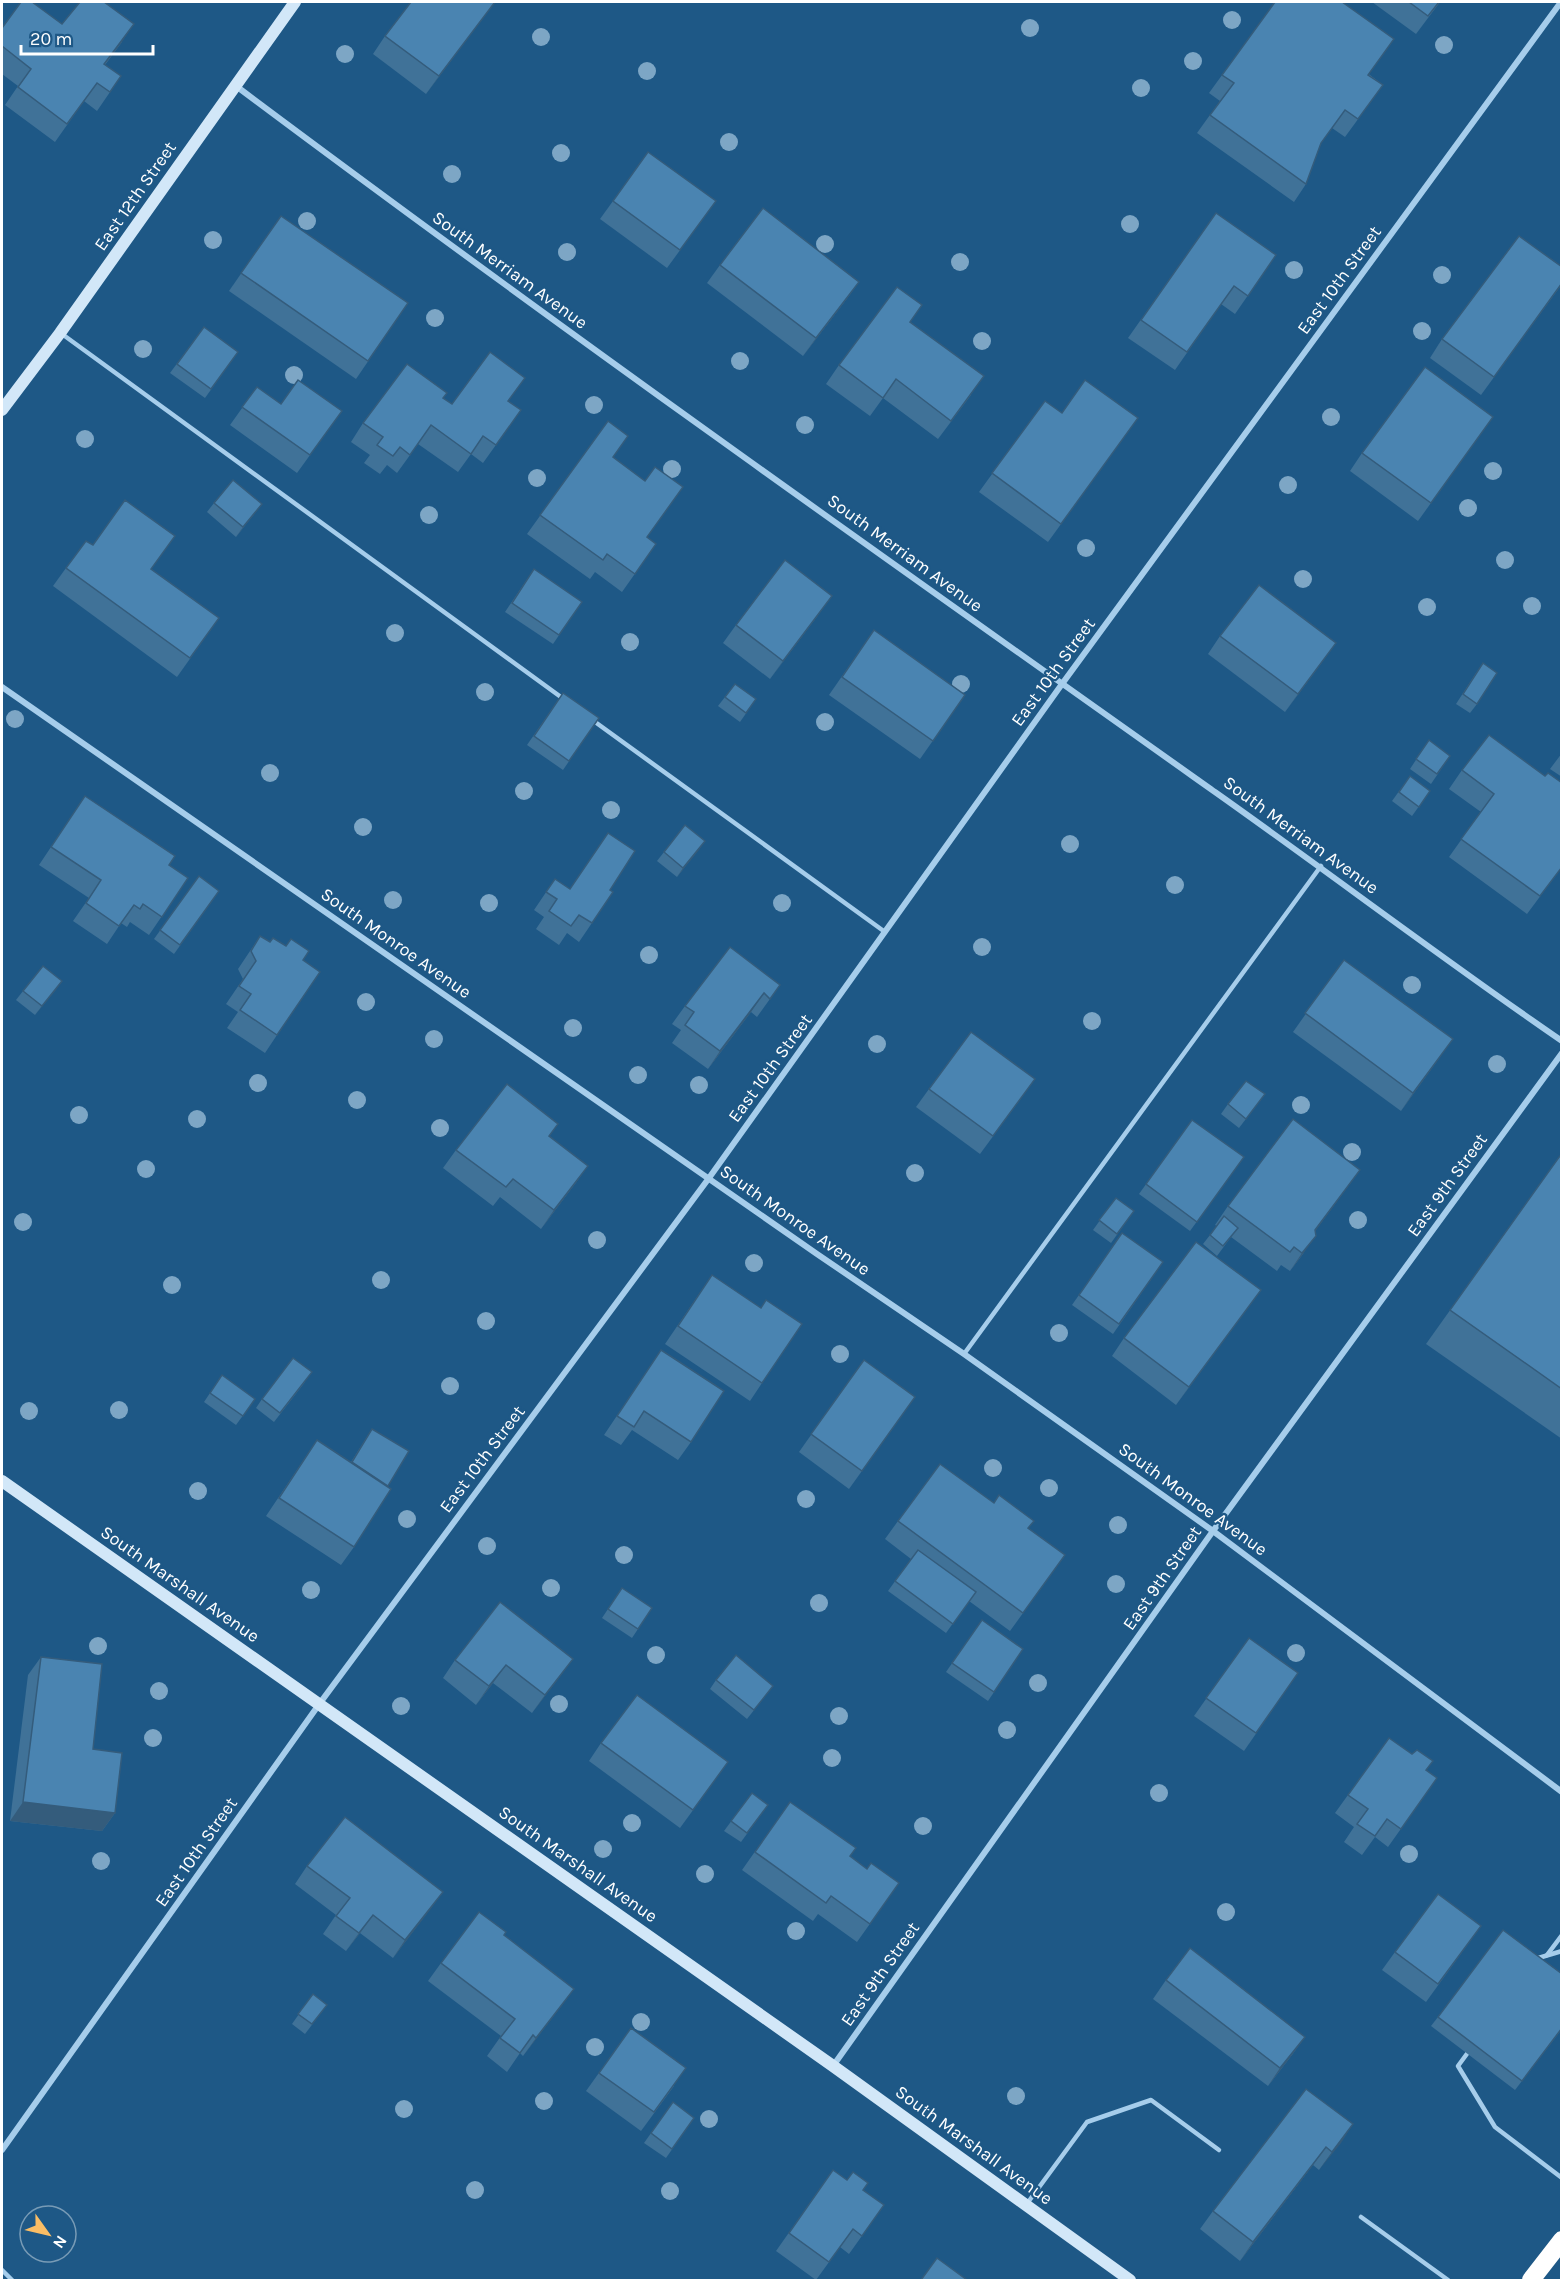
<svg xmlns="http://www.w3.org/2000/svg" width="1563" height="2282" font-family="Karla,sans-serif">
<rect width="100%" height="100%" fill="#1e5886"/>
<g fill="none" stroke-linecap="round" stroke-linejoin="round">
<g stroke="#a6cdeb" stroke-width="4.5">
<polyline points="62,334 565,700"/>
<polyline points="591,719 885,932"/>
<polyline points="964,1354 1321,866"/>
<polyline points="1547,1955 1562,1935"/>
<polyline points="1535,1959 1562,1951"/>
<polyline points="1469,2051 1458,2066 1495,2127 1562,2178"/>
<polyline points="1026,2205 1087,2122 1151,2100 1219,2150"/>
<polyline points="1361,2217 1448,2280"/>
<polyline points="2,2270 12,2280"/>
</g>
<g stroke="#a6cdeb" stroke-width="6">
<path d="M236 86C558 327 886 559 1215 792 1331 874 1444 960 1562 1041"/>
<polyline points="2,687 817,1254 964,1354 1213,1531 1562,1792"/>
<polyline points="833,2066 1213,1531 1562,1053"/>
<polyline points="2,2150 320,1703 709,1178 1062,684 1561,2"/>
</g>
<g stroke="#d2e7f8" stroke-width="12">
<polyline points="2,410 60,333 295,2"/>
<polyline points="2,1481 833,2066 1130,2280"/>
</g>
<polyline stroke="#fff" stroke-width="18" points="1531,2280 1562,2240"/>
</g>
<g fill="#7da6c5">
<circle cx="1232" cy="20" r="9"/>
<circle cx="1030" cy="28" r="9"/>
<circle cx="541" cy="37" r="9"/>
<circle cx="1444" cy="45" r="9"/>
<circle cx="345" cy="54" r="9"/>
<circle cx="1193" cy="61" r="9"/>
<circle cx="647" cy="71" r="9"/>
<circle cx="1141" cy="88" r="9"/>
<circle cx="729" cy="142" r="9"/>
<circle cx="561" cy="153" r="9"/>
<circle cx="452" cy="174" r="9"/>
<circle cx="307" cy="221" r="9"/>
<circle cx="1130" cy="224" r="9"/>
<circle cx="213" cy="240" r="9"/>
<circle cx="825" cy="244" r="9"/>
<circle cx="567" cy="252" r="9"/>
<circle cx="960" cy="262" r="9"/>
<circle cx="1294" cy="270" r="9"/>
<circle cx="1442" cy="275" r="9"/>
<circle cx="435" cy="318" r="9"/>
<circle cx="1422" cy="331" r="9"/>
<circle cx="982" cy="341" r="9"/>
<circle cx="143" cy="349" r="9"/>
<circle cx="740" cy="361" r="9"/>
<circle cx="294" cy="375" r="9"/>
<circle cx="594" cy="405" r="9"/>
<circle cx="1331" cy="417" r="9"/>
<circle cx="805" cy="425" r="9"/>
<circle cx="85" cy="439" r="9"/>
<circle cx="672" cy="469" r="9"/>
<circle cx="1493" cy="471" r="9"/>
<circle cx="537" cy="478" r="9"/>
<circle cx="1288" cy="485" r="9"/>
<circle cx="1468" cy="508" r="9"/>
<circle cx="429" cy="515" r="9"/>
<circle cx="1086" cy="548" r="9"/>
<circle cx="1505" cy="560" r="9"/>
<circle cx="1303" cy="579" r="9"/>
<circle cx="1532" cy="606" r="9"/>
<circle cx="1427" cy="607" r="9"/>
<circle cx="395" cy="633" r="9"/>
<circle cx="630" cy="642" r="9"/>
<circle cx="961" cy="684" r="9"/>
<circle cx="485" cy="692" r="9"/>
<circle cx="15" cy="719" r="9"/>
<circle cx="825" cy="722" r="9"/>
<circle cx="270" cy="773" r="9"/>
<circle cx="524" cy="791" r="9"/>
<circle cx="611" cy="810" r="9"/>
<circle cx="363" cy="827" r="9"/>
<circle cx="1070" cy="844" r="9"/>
<circle cx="1175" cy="885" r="9"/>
<circle cx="393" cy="900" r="9"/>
<circle cx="489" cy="903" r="9"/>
<circle cx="782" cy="903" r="9"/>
<circle cx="982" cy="947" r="9"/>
<circle cx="649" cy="955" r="9"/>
<circle cx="1412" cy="985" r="9"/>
<circle cx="366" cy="1002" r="9"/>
<circle cx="1092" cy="1021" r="9"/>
<circle cx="573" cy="1028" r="9"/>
<circle cx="434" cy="1039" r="9"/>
<circle cx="877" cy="1044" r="9"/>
<circle cx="1497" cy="1064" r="9"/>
<circle cx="638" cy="1075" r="9"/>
<circle cx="258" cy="1083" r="9"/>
<circle cx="699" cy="1085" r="9"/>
<circle cx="357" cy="1100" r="9"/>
<circle cx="1301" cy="1105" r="9"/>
<circle cx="79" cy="1115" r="9"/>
<circle cx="197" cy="1119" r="9"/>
<circle cx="440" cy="1128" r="9"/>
<circle cx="1352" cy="1152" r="9"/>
<circle cx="146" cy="1169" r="9"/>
<circle cx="915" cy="1173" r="9"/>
<circle cx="1358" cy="1220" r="9"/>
<circle cx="23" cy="1222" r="9"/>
<circle cx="597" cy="1240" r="9"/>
<circle cx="754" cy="1263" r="9"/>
<circle cx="381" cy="1280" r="9"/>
<circle cx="172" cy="1285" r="9"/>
<circle cx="486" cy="1321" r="9"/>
<circle cx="1059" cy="1333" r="9"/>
<circle cx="840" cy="1354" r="9"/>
<circle cx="450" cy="1386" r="9"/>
<circle cx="119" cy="1410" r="9"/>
<circle cx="29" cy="1411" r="9"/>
<circle cx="993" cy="1468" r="9"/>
<circle cx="1049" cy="1488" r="9"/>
<circle cx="198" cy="1491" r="9"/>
<circle cx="806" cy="1499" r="9"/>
<circle cx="407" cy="1519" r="9"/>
<circle cx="1118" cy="1525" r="9"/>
<circle cx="487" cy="1546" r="9"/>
<circle cx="624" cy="1555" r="9"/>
<circle cx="1116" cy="1584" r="9"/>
<circle cx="551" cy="1588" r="9"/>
<circle cx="311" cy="1590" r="9"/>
<circle cx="819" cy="1603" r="9"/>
<circle cx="98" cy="1646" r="9"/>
<circle cx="1296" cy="1653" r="9"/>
<circle cx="656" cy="1655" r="9"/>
<circle cx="1038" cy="1683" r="9"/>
<circle cx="159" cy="1691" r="9"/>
<circle cx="559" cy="1704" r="9"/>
<circle cx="401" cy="1706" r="9"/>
<circle cx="839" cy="1716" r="9"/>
<circle cx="1007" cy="1730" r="9"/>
<circle cx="153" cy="1738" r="9"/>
<circle cx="832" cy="1758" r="9"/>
<circle cx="1159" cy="1793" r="9"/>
<circle cx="632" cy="1823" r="9"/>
<circle cx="923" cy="1826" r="9"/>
<circle cx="603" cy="1849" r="9"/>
<circle cx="1409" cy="1854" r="9"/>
<circle cx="101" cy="1861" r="9"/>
<circle cx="705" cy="1874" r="9"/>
<circle cx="1226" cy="1912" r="9"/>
<circle cx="796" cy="1931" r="9"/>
<circle cx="641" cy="2022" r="9"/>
<circle cx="595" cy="2047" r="9"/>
<circle cx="1016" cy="2096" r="9"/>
<circle cx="544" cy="2101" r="9"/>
<circle cx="404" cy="2109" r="9"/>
<circle cx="709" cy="2119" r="9"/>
<circle cx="475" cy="2190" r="9"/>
<circle cx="670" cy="2191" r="9"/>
</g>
<g fill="#407298">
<polygon points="495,2 426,94 373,54 385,36"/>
<polygon points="1275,2 1383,85 1345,137 1332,128 1321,143 1306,184 1294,202 1197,133 1220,101 1209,93"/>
<polygon points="1372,2 1440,2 1416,34"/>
<polygon points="62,24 122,42 105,65 121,76 97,111 84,101 55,142 5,105 18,86 2,74 2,28"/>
<polygon points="613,201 716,201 667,268 600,219"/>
<polygon points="1216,213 1276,255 1235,314 1221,304 1175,370 1128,338"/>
<polygon points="281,216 408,303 356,379 229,291"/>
<polygon points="720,265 859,282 846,300 803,356 707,283"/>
<polygon points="1562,284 1481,395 1430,358 1442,339"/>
<polygon points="910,322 971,395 938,439 883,398 870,416 826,384 839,365"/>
<polygon points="204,327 238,352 205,398 170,373"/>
<polygon points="257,387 281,404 342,411 297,473 230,425"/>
<polygon points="447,393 443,398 452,404 508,401 521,410 483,463 471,454 458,472 418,444 397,473 387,465 380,474 364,463 370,455 351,442 363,423"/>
<polygon points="1045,401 1062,413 1125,436 1048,542 979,492"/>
<polygon points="608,421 613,458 647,537 656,544 622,592 595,572 590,579 527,534"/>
<polygon points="1480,435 1418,521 1350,471 1362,453"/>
<polygon points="214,503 255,513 236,537 207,512"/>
<polygon points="93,545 151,569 219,618 177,677 53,586 66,568"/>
<polygon points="534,569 582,602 553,644 505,612"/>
<polygon points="819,614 770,679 723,643 736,625"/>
<polygon points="874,630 965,695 920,759 829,695"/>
<polygon points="1220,636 1323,661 1285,712 1208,654"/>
<polygon points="1476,673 1477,704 1470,713 1456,704"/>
<polygon points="563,693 599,718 563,770 527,745"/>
<polygon points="725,697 756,699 740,722 718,706"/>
<polygon points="1429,740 1450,756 1431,784 1410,769"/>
<polygon points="1562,753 1562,777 1550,769"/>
<polygon points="1462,770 1545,776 1562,867 1527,914 1449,857 1481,812 1449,789"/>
<polygon points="1410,776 1430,791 1412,816 1392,801"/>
<polygon points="85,796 169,865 188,878 149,935 130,922 127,927 121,923 107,944 73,921 89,898 39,865"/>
<polygon points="705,841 677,877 657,861 664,852"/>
<polygon points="199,876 219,891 174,954 154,939"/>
<polygon points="555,879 569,889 610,890 613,892 579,942 567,933 559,945 536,929 544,917 534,910"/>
<polygon points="260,936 270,942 303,960 277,1035 265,1053 227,1028 238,1012 226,1004 243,979 238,969"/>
<polygon points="1344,960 1440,1057 1401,1111 1293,1032"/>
<polygon points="62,981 35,1015 16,1000 23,991"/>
<polygon points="780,985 757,1017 751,1012 708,1069 672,1043 681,1030 672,1024 685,1006"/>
<polygon points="929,1089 1022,1097 980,1154 916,1107"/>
<polygon points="1265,1094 1239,1128 1221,1114 1228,1104"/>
<polygon points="1192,1120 1244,1157 1190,1231 1139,1194"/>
<polygon points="549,1136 588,1166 575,1184 541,1229 500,1197 493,1206 443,1168 456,1150"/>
<polygon points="1562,1153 1562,1439 1426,1344"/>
<polygon points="1360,1170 1315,1231 1303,1254 1290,1271 1281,1265 1277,1271 1231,1237 1217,1256 1203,1244 1217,1226 1215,1225 1228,1206"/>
<polygon points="1116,1198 1134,1211 1111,1243 1093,1230"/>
<polygon points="1122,1233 1163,1262 1113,1334 1072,1305"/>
<polygon points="712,1275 762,1383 750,1401 665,1344"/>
<polygon points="1261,1290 1176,1405 1112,1356 1124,1338"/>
<polygon points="661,1350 691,1442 678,1460 632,1430 621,1445 604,1435"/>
<polygon points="864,1360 915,1397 849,1489 799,1452"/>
<polygon points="222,1375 255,1399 236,1425 204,1402"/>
<polygon points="305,1382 274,1422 256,1408 262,1399"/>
<polygon points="372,1429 388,1486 354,1547 341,1565 266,1516 317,1440 351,1462"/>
<polygon points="898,1521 1029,1529 1052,1573 1010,1631 969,1601 946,1633 888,1591 911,1559 885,1539"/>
<polygon points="622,1588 652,1608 632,1638 602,1618"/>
<polygon points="982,1620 1023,1649 988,1701 946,1672"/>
<polygon points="1249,1638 1298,1673 1244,1751 1194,1716"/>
<polygon points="41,1657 93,1749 115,1813 102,1831 10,1821 28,1675"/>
<polygon points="573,1659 532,1713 493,1683 476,1705 443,1678 455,1660"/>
<polygon points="716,1680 766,1695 747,1719 710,1689"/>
<polygon points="1389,1738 1426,1770 1437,1778 1388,1847 1375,1837 1362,1855 1344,1842 1354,1827 1335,1813"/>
<polygon points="601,1743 715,1780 680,1828 589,1761"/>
<polygon points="752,1793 768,1805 741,1842 724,1831"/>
<polygon points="790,1802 850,1856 867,1869 899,1883 857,1942 818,1914 813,1921 742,1870"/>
<polygon points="307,1866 443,1892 393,1958 360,1933 346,1951 323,1934 336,1915 295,1884"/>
<polygon points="1481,1926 1426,2002 1382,1970 1395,1952"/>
<polygon points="504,1935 574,1989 523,2056 520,2053 507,2072 487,2056 501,2036 428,1981 441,1963"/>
<polygon points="1166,1980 1305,2037 1292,2055 1268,2086 1153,1999"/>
<polygon points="313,1994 327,2005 305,2034 292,2024"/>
<polygon points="1438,2017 1562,2029 1515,2090 1431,2026"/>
<polygon points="631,2028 674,2086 641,2131 586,2091"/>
<polygon points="673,2102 694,2118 666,2158 644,2143"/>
<polygon points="1353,2124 1319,2170 1313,2165 1240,2261 1200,2229 1213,2211"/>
<polygon points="833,2170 884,2205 849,2254 840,2247 816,2280 776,2251"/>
</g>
<g fill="#345c7c">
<polygon points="495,2 426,94 439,76"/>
<polygon points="134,24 122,42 91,82 104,64"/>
<polygon points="859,282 846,300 803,356 816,338"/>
<polygon points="262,504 255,513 236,537 243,527"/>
<polygon points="832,596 819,614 770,679 783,661"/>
<polygon points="1336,643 1323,661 1285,712 1298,694"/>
<polygon points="705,841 699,850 677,877 683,868"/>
<polygon points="62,981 56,990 35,1015 42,1006"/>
<polygon points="764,993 751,1012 708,1069 720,1051"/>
<polygon points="1453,1039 1401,1111 1413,1093"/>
<polygon points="588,1166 575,1184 541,1229 554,1210"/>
<polygon points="1360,1170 1347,1188 1303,1248 1315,1230"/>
<polygon points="1316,1236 1303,1254 1290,1271 1302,1253"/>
<polygon points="1261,1290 1248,1308 1176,1405 1189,1387"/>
<polygon points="573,1659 560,1677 532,1713 545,1695"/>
<polygon points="506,1665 493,1683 476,1705 489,1686"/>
<polygon points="23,1802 115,1813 102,1831 10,1821"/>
<polygon points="443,1892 430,1910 393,1958 405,1940"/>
<polygon points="373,1915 360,1933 346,1951 359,1933"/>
<polygon points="574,1989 561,2007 523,2056 536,2038"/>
<polygon points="1305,2037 1292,2055 1268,2086 1280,2068"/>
<polygon points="1353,2124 1341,2143 1319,2170 1332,2152"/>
<polygon points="1326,2147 1313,2165 1240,2261 1253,2242"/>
</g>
<g fill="#4a84b1" stroke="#345c7c" stroke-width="1.5">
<polygon points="21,2 32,2 62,24 80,2 104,2 134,24 104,64 121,76 110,92 97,83 67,124 18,87 31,69 2,46 2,28"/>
<polygon points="411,2 495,2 439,76 385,36"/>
<polygon points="1275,2 1342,2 1394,39 1368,75 1383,85 1358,119 1345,110 1321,143 1306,184 1210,115 1234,83 1222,75"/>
<polygon points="1409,2 1439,2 1428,16"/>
<polygon points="648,152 716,201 680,250 613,201"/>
<polygon points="763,208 859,282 816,338 720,265"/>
<polygon points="1216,213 1276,255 1248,296 1234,286 1187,352 1141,320"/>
<polygon points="281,216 408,303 368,361 241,273"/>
<polygon points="1519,236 1562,267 1562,283 1494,377 1442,339"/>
<polygon points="897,287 922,305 910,322 984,376 951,421 896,379 883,398 839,365"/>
<polygon points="204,327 238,352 211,389 177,364"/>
<polygon points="490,352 525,378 508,401 521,410 496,445 483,436 471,454 431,425 410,455 400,447 393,456 377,445 383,437 363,423 407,364 447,393 443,398 452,404"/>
<polygon points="1425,367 1493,417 1431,503 1362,453"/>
<polygon points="298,380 342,411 310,455 242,407 257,387 281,404"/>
<polygon points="1085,380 1138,418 1061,524 992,473 1045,401 1062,413"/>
<polygon points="608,421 628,436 613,457 645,481 655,467 683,487 647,537 656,544 635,574 607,554 603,560 540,515"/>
<polygon points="233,480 262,504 243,527 214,503"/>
<polygon points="125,500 175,536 151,569 219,618 190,658 66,568 86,541 93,545"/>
<polygon points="785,560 832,596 783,661 736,625"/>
<polygon points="534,569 582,602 559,635 512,603"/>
<polygon points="1259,585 1336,643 1298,694 1220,636"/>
<polygon points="874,630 965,695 933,741 842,677"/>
<polygon points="1483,663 1497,673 1477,704 1463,694"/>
<polygon points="735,684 756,699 746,713 725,697"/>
<polygon points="563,693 599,718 569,761 534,736"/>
<polygon points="1489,735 1545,776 1548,773 1562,783 1562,867 1540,896 1461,839 1494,794 1462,770"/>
<polygon points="1429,740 1450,756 1437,774 1416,759"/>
<polygon points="1410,776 1430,791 1419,807 1399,792"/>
<polygon points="85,796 175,856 169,865 188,878 162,917 143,904 140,909 134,905 119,926 86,903 101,880 51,847"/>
<polygon points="685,825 705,841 683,868 664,852"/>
<polygon points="608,833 635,851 610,890 613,892 592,923 579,915 571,926 549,911 557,899 546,892 555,879 570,889"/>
<polygon points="199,876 219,891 180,945 160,930"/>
<polygon points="260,936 270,942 273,938 286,946 291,939 309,951 303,960 320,972 277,1035 240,1010 251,994 239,986 256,961 251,951"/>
<polygon points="730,947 780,985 770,999 764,993 720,1051 685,1025 694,1012 685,1006"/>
<polygon points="1344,960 1453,1039 1413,1093 1305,1013"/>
<polygon points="43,966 62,981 42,1006 23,991"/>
<polygon points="971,1032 1035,1079 993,1136 929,1089"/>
<polygon points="1246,1081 1265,1094 1246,1119 1228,1104"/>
<polygon points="507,1084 558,1124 549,1136 588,1166 554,1210 513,1179 506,1187 456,1150"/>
<polygon points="1293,1119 1360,1170 1315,1230 1316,1236 1302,1253 1294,1247 1290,1252 1228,1206"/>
<polygon points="1192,1120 1244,1157 1197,1222 1146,1184"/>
<polygon points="1562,1153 1562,1389 1450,1310"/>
<polygon points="1116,1198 1134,1211 1117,1234 1099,1220"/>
<polygon points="1224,1216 1238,1228 1223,1246 1210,1235"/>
<polygon points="1122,1233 1163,1262 1119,1324 1079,1295"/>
<polygon points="1196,1242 1261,1290 1189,1387 1124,1338"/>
<polygon points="712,1275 761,1308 766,1300 802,1324 762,1383 678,1326"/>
<polygon points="661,1350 724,1391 691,1442 644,1411 634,1427 617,1416"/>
<polygon points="293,1358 312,1372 280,1413 262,1399"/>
<polygon points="864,1360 915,1397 862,1471 811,1434"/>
<polygon points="222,1375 255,1399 243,1416 210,1393"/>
<polygon points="372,1429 409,1451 388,1486 352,1462"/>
<polygon points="317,1440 391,1489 354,1547 279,1498"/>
<polygon points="940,1464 994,1503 999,1495 1034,1521 1028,1528 1065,1555 1023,1613 898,1521"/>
<polygon points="918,1550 976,1592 953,1624 895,1581"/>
<polygon points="622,1588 652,1608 638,1629 608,1609"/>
<polygon points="500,1602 573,1659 545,1695 506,1665 489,1686 455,1660"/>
<polygon points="982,1620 1023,1649 994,1692 952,1663"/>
<polygon points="1249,1638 1298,1673 1256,1733 1206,1698"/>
<polygon points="736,1655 773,1686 754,1710 716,1680"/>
<polygon points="41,1657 102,1664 93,1749 122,1753 115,1813 23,1802"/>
<polygon points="637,1695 728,1762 693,1810 601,1743"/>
<polygon points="1389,1738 1412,1754 1417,1750 1433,1761 1426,1770 1437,1778 1401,1829 1387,1819 1375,1836 1357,1824 1368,1809 1348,1795"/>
<polygon points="752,1793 768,1805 747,1833 731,1821"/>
<polygon points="790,1802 856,1848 850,1856 867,1869 871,1863 899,1883 870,1924 831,1896 826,1903 755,1852"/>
<polygon points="345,1817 443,1892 405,1940 373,1915 359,1933 336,1916 350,1898 307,1866"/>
<polygon points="1438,1894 1481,1926 1438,1984 1395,1952"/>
<polygon points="479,1912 506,1932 504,1935 574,1989 536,2038 533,2035 520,2053 500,2038 515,2019 441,1963"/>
<polygon points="1503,1930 1562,1974 1562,2028 1522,2081 1438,2017"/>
<polygon points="1190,1948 1305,2037 1280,2068 1166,1980"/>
<polygon points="313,1994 327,2005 312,2024 298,2014"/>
<polygon points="631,2028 686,2068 654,2112 599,2073"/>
<polygon points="1306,2089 1353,2124 1332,2152 1326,2147 1253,2242 1213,2211"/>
<polygon points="673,2102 694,2118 672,2149 651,2133"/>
<polygon points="833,2170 847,2180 853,2172 868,2183 863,2190 884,2205 862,2236 853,2229 829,2262 789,2233"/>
<polygon points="937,2258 967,2280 921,2280"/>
</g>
<g text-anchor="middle" stroke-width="4.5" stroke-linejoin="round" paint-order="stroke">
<g font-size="18" fill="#fff" stroke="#1e5886">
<text transform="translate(135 196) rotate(-55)" y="6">East 12th Street</text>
<text transform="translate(510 270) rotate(36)" y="6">South Merriam Avenue</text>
<text transform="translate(1339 280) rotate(-54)" y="6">East 10th Street</text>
<text transform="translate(905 553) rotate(36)" y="6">South Merriam Avenue</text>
<text transform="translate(1053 672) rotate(-54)" y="6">East 10th Street</text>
<text transform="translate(1301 835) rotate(36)" y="6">South Merriam Avenue</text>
<text transform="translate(396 943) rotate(35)" y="6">South Monroe Avenue</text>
<text transform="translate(770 1068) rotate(-54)" y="6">East 10th Street</text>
<text transform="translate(1447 1185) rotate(-54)" y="6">East 9th Street</text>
<text transform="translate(795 1220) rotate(35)" y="6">South Monroe Avenue</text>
<text transform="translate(482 1459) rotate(-53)" y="6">East 10th Street</text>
<text transform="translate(1193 1499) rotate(36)" y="6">South Monroe Avenue</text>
<text transform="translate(1162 1578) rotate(-55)" y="6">East 9th Street</text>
<text transform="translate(180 1584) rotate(35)" y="6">South Marshall Avenue</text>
<text transform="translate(196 1852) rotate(-55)" y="6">East 10th Street</text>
<text transform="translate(578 1864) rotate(35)" y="6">South Marshall Avenue</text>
<text transform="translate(880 1974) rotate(-55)" y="6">East 9th Street</text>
<text transform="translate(974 2145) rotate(36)" y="6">South Marshall Avenue</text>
</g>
</g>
<rect width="1563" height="2282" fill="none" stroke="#ffffff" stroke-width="6"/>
<g transform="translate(48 2234) rotate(124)"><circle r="28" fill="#1e5886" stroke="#789bb6" stroke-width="1.5"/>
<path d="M0-4.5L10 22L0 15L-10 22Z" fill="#fabd65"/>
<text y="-9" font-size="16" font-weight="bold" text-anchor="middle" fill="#ffffff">N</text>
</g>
<path d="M21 45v9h132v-9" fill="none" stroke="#ffffff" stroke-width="3"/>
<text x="30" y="45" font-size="18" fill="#ffffff" stroke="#1e5886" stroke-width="4.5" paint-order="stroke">20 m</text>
</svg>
